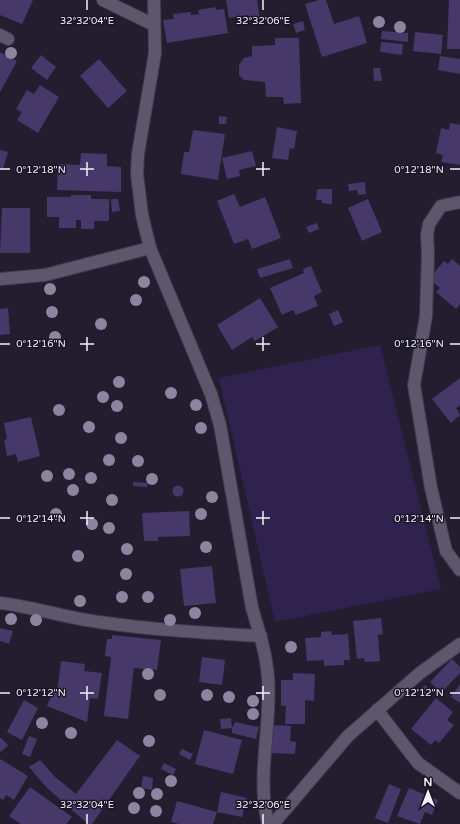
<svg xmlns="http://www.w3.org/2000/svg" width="460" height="824" font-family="'Varela Round',sans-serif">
<rect width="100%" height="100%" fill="#221e2f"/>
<polygon fill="#30224f" points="380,345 441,589 275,622 219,378"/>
<g fill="#47386a">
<polygon points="0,0 33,0 22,24 0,15"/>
<polygon points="226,0 257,0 260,19 249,21 248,15 229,18"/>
<polygon points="319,0 326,0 334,24 359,16 367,43 322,57 305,4"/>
<polygon points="449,0 460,0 460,49 447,49"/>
<polygon points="215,7 216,10 224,9 228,33 167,43 163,20 174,19 173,14 191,12 191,15 199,14 198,10"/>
<polygon points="303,21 305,30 296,33 293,24"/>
<polygon points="382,31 408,33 408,42 381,39"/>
<polygon points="415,32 443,35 441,54 413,51"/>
<polygon points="275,38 299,38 301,103 284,104 283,97 266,97 265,82 244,80 239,75 239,65 244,58 252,56 252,46 275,45"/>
<polygon points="381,42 403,44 402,55 380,52"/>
<polygon points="0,52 17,61 0,92"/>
<polygon points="41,55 56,67 47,80 31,68"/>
<polygon points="440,56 460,59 460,74 438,70"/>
<polygon points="99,59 127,91 108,108 80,76"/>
<polygon points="373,68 380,68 382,81 374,81"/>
<polygon points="40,85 59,97 38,133 17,120 22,112 16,109 27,90 34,94"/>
<polygon points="219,116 227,117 226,124 219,124"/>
<polygon points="450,123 460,125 460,165 441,162 443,155 436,153 441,128 449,130"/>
<polygon points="277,127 297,131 294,149 290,148 288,160 272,158"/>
<polygon points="193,130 225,134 218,180 181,174 184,152 189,152"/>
<polygon points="0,150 8,152 3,169 0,169"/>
<polygon points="252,151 256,166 239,170 240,176 227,179 222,158"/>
<polygon points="81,153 107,154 107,166 121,167 121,192 57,190 58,164 80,165"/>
<polygon points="365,182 366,194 358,195 357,190 349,191 348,184"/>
<polygon points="317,189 332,189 332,204 322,203 322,200 316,200"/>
<polygon points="234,194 240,207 265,197 281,238 252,249 248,239 234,244 217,201"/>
<polygon points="71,195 91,195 91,199 109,199 109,221 94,221 94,229 81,229 81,220 76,220 76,228 59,228 59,217 47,217 47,197 71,197"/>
<polygon points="111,199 118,199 120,211 112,212"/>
<polygon points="368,199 382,232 362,241 348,208"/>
<polygon points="2,208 30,208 30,253 0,253"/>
<polygon points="317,223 319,229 309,233 306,227"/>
<polygon points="290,259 293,268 260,278 257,269"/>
<polygon points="452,259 460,266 460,304 456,309 436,292 440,288 429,279 444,261 448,264"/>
<polygon points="311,266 322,292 314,296 318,306 296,315 293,310 282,315 270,288 304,273 303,269"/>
<polygon points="260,298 278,327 255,341 252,337 232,350 217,325"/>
<polygon points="8,308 10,334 0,335 0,309"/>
<polygon points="338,310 343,322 334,326 329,314"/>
<polygon points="460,378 460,405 456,408 460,415 451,423 432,399"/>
<polygon points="31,417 40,456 18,462 16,454 7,456 4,440 7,439 4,423"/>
<polygon points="133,482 148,483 147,487 133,486"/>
<circle cx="178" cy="491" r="5.5"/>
<polygon points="189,511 190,536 158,537 158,541 144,541 142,513"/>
<polygon points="212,566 216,603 184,606 180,569"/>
<polygon points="381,618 383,634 378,635 380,661 365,662 364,658 357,659 353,621"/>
<polygon points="0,628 13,631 9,644 0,641"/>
<polygon points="331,631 332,635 348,634 350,660 344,660 344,665 324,666 324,660 307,661 305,638 321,637 321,632"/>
<polygon points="112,635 161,640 157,670 134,668 128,719 104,716 111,657 105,656 107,639 112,639"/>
<polygon points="202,657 225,660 222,685 199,682"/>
<polygon points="452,659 460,667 460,673 441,693 430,682"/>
<polygon points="61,661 85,664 84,671 102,673 98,699 90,698 87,722 47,706 53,692 57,693"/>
<polygon points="293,673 315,674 314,701 305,700 305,724 285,724 286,706 281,706 281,680 293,680"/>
<polygon points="460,684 460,703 451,697"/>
<polygon points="425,685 432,691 427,696 420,690"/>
<polygon points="436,698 453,712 447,720 454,725 439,743 435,740 431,745 411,729"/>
<polygon points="24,700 38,708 22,740 7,732"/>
<polygon points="231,718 232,728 235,722 259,727 256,739 232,733 232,728 221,729 220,719"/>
<polygon points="272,725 291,726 290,741 296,742 295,754 271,753"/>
<polygon points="204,730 242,740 233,774 195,764"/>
<polygon points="29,736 37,739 30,757 22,754"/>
<polygon points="0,737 8,745 1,752 0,751"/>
<polygon points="117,740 140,756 92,824 88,824 46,787 29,767 40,760 54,776 76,794"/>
<polygon points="182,749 193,754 190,760 179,754"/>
<polygon points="0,759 28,776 14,800 6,795 3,800 0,798"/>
<polygon points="164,763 176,769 173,775 161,769"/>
<polygon points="143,776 153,778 152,790 141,788"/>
<polygon points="389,784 401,789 388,823 375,818"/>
<polygon points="30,787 72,817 66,824 21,824 9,816"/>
<polygon points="409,788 438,800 432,815 425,812 420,824 397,816"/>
<polygon points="221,792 247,798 242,817 217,812 213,824 179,824 171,822 177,801 217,812"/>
</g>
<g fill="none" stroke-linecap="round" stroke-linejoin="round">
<g stroke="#3f3c4c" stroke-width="14">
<g id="minor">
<polyline points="103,0 154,25"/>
<path d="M154 0 155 53 138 154 137 174 142 215 150 248 211 394 220 425 252 608C259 631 266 653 268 677 272 725 256 776 268 824"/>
<polyline points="0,35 8,39"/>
<polyline points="460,202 441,206 429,224 427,235 428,254 426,316 414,385 431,488 446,551 460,570"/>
<polyline points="0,279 45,275 150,248"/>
<path d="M0 603C34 607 66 618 99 622 153 630 207 633 261 636"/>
<polyline points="377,710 418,763 460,793"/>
<polyline points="273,824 348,736 420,673 460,644"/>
</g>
</g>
<use href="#minor" stroke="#5d576e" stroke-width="12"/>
</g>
<g fill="#8b859f">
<circle cx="379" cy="22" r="6"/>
<circle cx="400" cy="27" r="6"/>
<circle cx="11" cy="53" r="6"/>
<circle cx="144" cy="282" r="6"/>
<circle cx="50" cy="289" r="6"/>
<circle cx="136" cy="300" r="6"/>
<circle cx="52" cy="312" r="6"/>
<circle cx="101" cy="324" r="6"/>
<circle cx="55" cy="337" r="6"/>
<circle cx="119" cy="382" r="6"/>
<circle cx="171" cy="393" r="6"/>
<circle cx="103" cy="397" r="6"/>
<circle cx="196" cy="405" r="6"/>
<circle cx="117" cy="406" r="6"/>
<circle cx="59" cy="410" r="6"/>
<circle cx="89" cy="427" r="6"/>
<circle cx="201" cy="428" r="6"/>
<circle cx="121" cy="438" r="6"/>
<circle cx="109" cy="460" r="6"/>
<circle cx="138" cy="461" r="6"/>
<circle cx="69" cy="474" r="6"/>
<circle cx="47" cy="476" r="6"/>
<circle cx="91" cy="478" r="6"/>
<circle cx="152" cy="479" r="6"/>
<circle cx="73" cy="490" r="6"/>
<circle cx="212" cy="497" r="6"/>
<circle cx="112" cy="500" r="6"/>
<circle cx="56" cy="514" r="6"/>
<circle cx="201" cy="514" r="6"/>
<circle cx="92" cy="524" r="6"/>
<circle cx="109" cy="528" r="6"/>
<circle cx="206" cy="547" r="6"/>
<circle cx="127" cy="549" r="6"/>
<circle cx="78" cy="556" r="6"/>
<circle cx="126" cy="574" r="6"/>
<circle cx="122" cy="597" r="6"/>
<circle cx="148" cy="597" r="6"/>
<circle cx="80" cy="601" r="6"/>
<circle cx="195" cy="613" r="6"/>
<circle cx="11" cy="619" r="6"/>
<circle cx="36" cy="620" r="6"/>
<circle cx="170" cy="620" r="6"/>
<circle cx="291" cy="647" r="6"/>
<circle cx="148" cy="674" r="6"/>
<circle cx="160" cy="695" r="6"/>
<circle cx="207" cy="695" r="6"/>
<circle cx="229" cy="697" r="6"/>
<circle cx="253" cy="701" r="6"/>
<circle cx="253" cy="714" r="6"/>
<circle cx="42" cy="723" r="6"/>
<circle cx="71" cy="733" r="6"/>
<circle cx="149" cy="741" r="6"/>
<circle cx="171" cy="781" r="6"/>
<circle cx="139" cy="793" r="6"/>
<circle cx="157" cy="794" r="6"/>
<circle cx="134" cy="808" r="6"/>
<circle cx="156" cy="811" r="6"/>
</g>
<path fill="none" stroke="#f4f1fe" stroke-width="1.5" d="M87 0V10M263 0V10M87 162V176M263 162V176M0 169H10M80 169H94M256 169H270M450 169H460M87 337V351M263 337V351M0 344H10M80 344H94M256 344H270M450 344H460M87 511V525M263 511V525M0 518H10M80 518H94M256 518H270M450 518H460M87 686V700M263 686V700M0 693H10M80 693H94M256 693H270M450 693H460M87 814V824M263 814V824"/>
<g font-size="10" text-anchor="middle" fill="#f4f1fe" stroke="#191425" stroke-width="3" stroke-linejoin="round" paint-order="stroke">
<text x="87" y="24">32°32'04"E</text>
<text x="263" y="24">32°32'06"E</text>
<text x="41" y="173">0°12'18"N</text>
<text x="419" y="173">0°12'18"N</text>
<text x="41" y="347">0°12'16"N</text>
<text x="419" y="347">0°12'16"N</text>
<text x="41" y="522">0°12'14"N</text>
<text x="419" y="522">0°12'14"N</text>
<text x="41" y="696">0°12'12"N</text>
<text x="419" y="696">0°12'12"N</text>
<text x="87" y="808">32°32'04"E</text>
<text x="263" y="808">32°32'06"E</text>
</g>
<g transform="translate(428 792)" stroke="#191425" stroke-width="3" paint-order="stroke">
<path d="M0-3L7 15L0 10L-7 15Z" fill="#f4f1fe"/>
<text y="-6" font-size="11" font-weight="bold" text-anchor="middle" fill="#f4f1fe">N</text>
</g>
</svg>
